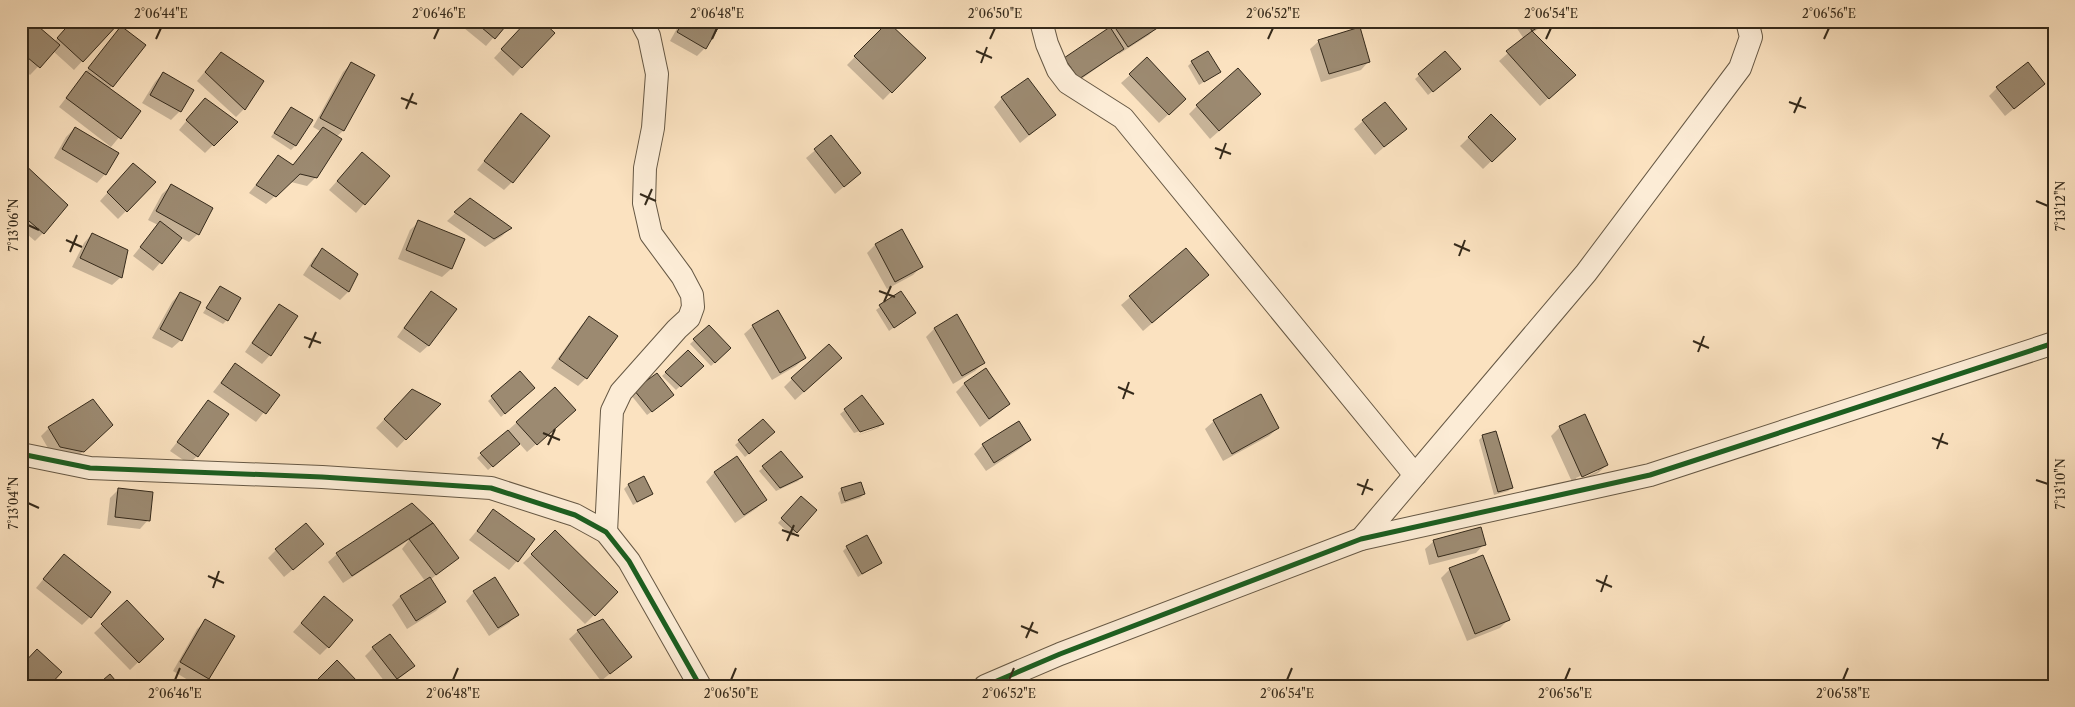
<svg xmlns="http://www.w3.org/2000/svg" width="2075" height="707" font-family="'Libre Caslon Text',serif">
<rect width="100%" height="100%" fill="#fbe2c0"/>
<filter id="stains"><feTurbulence type="fractalNoise" baseFrequency=".004" numOctaves="4"/><feColorMatrix values="0 0 0 0 .2 0 0 0 0 .09 0 0 0 0 .02 0 0 0 .5 -.17"/></filter>
<radialGradient id="worn" r=".72"><stop offset=".6" stop-color="#630" stop-opacity="0"/><stop offset="1" stop-color="#630" stop-opacity=".3"/></radialGradient>
<g fill="#0003" fill-rule="evenodd">
<polygon points="21,21 54,42 73,21 118,22 74,70 53,51 30,75 21,67"/>
<polygon points="469,21 508,21 486,46 464,28"/>
<polygon points="528,21 553,33 513,76 494,58"/>
<polygon points="681,21 721,21 705,48 697,56 670,41"/>
<polygon points="1512,21 1550,21 1532,33 1566,83 1540,106 1499,61 1524,39"/>
<polygon points="888,23 924,58 883,100 847,65"/>
<polygon points="1115,27 1157,27 1149,35 1119,54 1118,53 1070,87 1057,67"/>
<polygon points="113,37 112,86 109,89 140,112 111,147 59,107"/>
<polygon points="1319,41 1369,61 1361,70 1321,82 1310,49"/>
<polygon points="1445,53 1455,73 1428,95 1415,79"/>
<polygon points="213,62 244,109 236,117 197,81"/>
<polygon points="1192,62 1219,72 1199,85 1188,66"/>
<polygon points="351,64 373,76 343,131 336,137 316,177 307,186 291,182 266,204 249,193 279,157 292,166 320,131 313,127 343,72"/>
<polygon points="163,73 192,90 180,111 171,120 142,103 155,82"/>
<polygon points="1130,75 1185,99 1159,123 1121,83"/>
<polygon points="2044,84 2005,116 1989,96 1997,88"/>
<polygon points="1002,98 1054,115 1020,143 994,107"/>
<polygon points="1251,103 1210,139 1189,114 1197,106"/>
<polygon points="197,108 236,122 205,153 179,130"/>
<polygon points="291,108 295,146 291,150 271,137"/>
<polygon points="521,115 512,182 504,190 477,170"/>
<polygon points="1491,116 1514,139 1483,169 1460,146"/>
<polygon points="1363,121 1405,129 1375,155 1354,129"/>
<polygon points="75,128 105,174 97,183 54,158 66,137"/>
<polygon points="831,137 851,181 835,194 806,158"/>
<polygon points="362,153 388,176 356,213 329,190"/>
<polygon points="21,163 43,233 35,241 21,229"/>
<polygon points="125,173 126,211 118,219 100,201"/>
<polygon points="171,186 198,234 189,242 181,238 153,271 133,256 158,225 148,220 162,194"/>
<polygon points="470,199 510,228 502,236 485,247 447,221"/>
<polygon points="419,222 463,240 451,269 442,277 398,259 410,230"/>
<polygon points="901,231 921,267 913,275 887,289 867,253 875,245"/>
<polygon points="92,234 121,277 112,285 72,267 84,243"/>
<polygon points="323,250 356,274 348,292 340,300 303,275 314,258"/>
<polygon points="1185,250 1199,283 1143,331 1121,305"/>
<polygon points="220,287 227,320 223,324 203,313"/>
<polygon points="431,292 429,345 420,353 397,337 423,301"/>
<polygon points="900,292 914,313 889,331 876,310"/>
<polygon points="180,293 181,340 172,348 152,338 172,302"/>
<polygon points="279,305 270,355 262,364 245,352 271,314"/>
<polygon points="589,318 586,378 578,386 551,368 581,326"/>
<polygon points="709,326 730,348 711,366 690,344"/>
<polygon points="753,326 804,358 796,366 772,380 744,334"/>
<polygon points="934,329 983,363 975,371 953,384 926,337"/>
<polygon points="688,351 702,366 676,390 662,376"/>
<polygon points="235,364 278,395 256,422 213,392"/>
<polygon points="832,367 795,400 784,387 792,379"/>
<polygon points="520,373 529,392 501,417 488,401"/>
<polygon points="657,374 669,399 647,415 631,395"/>
<polygon points="965,383 1009,404 1000,412 980,427 956,392"/>
<polygon points="555,388 566,418 527,452 519,443 488,470 477,458"/>
<polygon points="412,390 439,404 397,448 376,428"/>
<polygon points="862,397 882,424 878,428 856,436 878,427 878,425 854,433 840,414"/>
<polygon points="209,402 197,456 189,464 170,451"/>
<path d="M1585 416 1607 465 1598 473 1573 484 1551 436 1560 427ZM1598 468V471L1577 481 1576 478Z"/>
<polygon points="763,420 770,436 745,457 735,445"/>
<polygon points="1214,421 1278,428 1269,436 1223,461 1205,429"/>
<polygon points="49,428 103,433 74,460 52,455 41,436"/>
<polygon points="1483,436 1512,487 1508,491 1494,495 1479,440"/>
<polygon points="1030,440 1021,448 986,471 974,454 983,445"/>
<polygon points="781,453 801,477 798,481 776,491 759,471"/>
<polygon points="736,458 765,500 757,508 735,523 706,482 714,473"/>
<polygon points="628,485 652,494 633,505 624,489"/>
<polygon points="119,489 148,520 140,529 107,525 110,498"/>
<polygon points="842,489 864,494 860,498 841,504 838,493"/>
<polygon points="801,497 816,510 792,536 778,523"/>
<polygon points="494,510 517,561 509,570 469,540"/>
<polygon points="432,523 457,558 430,580 445,602 436,611 407,629 392,605 400,597 425,581 402,549 409,540 343,583 328,562 337,554"/>
<polygon points="555,532 617,592 585,624 523,563"/>
<polygon points="1434,541 1484,544 1476,553 1429,565 1425,549"/>
<polygon points="323,544 284,577 268,558 276,550"/>
<polygon points="847,547 881,563 858,577 843,551"/>
<polygon points="56,564 90,617 82,625 36,588"/>
<polygon points="1450,569 1508,620 1500,628 1467,641 1441,578"/>
<polygon points="474,592 517,614 509,623 489,636 466,601"/>
<polygon points="127,602 162,639 130,670 94,633"/>
<polygon points="316,606 328,647 320,655 293,632"/>
<polygon points="602,620 630,657 601,681 569,639 578,631"/>
<polygon points="206,621 208,679 201,686 198,686 173,671 197,629"/>
<polygon points="373,648 413,666 405,674 388,686 365,656"/>
</g>
<g fill="#9c8a71" stroke="#352a1b">
<polygon points="21,21 32,21 60,45 40,68 21,52"/>
<polygon points="72,21 119,21 120,22 83,62 57,38"/>
<polygon points="474,21 510,21 495,39"/>
<polygon points="527,21 542,21 555,33 522,68 501,49"/>
<polygon points="684,21 722,21 706,49 677,32"/>
<polygon points="1122,21 1155,21 1159,27 1128,47 1114,26"/>
<polygon points="1526,21 1548,21 1532,31"/>
<polygon points="888,22 926,58 892,93 854,56"/>
<polygon points="121,26 146,45 113,87 88,68"/>
<polygon points="1110,27 1124,49 1079,79 1064,58"/>
<polygon points="1360,27 1370,62 1329,74 1318,40"/>
<polygon points="1532,31 1576,75 1549,99 1506,51"/>
<polygon points="1208,51 1221,72 1204,82 1191,61"/>
<polygon points="1445,51 1461,69 1433,92 1418,74"/>
<polygon points="221,52 264,81 245,110 205,72"/>
<polygon points="1147,57 1186,99 1169,115 1129,74"/>
<polygon points="351,62 375,75 344,131 320,118"/>
<polygon points="2028,62 2045,84 2014,109 1996,87"/>
<polygon points="1238,68 1261,94 1219,131 1196,105"/>
<polygon points="86,71 141,111 121,139 66,98"/>
<polygon points="163,72 194,90 181,112 150,95"/>
<polygon points="1028,78 1056,115 1029,135 1001,97"/>
<polygon points="205,98 238,122 214,146 186,120"/>
<polygon points="1385,102 1407,129 1384,147 1362,120"/>
<polygon points="291,107 313,120 296,146 274,133"/>
<polygon points="521,113 550,136 513,183 484,161"/>
<polygon points="1491,114 1516,139 1492,162 1468,137"/>
<polygon points="75,127 119,153 106,175 62,149"/>
<polygon points="323,127 342,139 317,178 300,174 276,197 256,185 278,155 293,165"/>
<polygon points="831,135 861,173 844,187 814,149"/>
<polygon points="362,152 390,176 365,205 337,181"/>
<polygon points="21,161 68,205 44,234 21,214"/>
<polygon points="133,163 156,182 127,212 107,192"/>
<polygon points="171,184 213,208 199,235 156,211"/>
<polygon points="470,198 512,228 494,239 454,212"/>
<polygon points="418,220 465,239 452,269 406,250"/>
<polygon points="160,221 182,238 162,264 140,247"/>
<polygon points="902,229 923,267 895,282 875,244"/>
<polygon points="92,233 128,250 122,278 80,258"/>
<polygon points="322,248 358,274 349,292 311,266"/>
<polygon points="1186,248 1209,275 1152,323 1129,296"/>
<polygon points="220,286 241,298 228,321 206,308"/>
<polygon points="431,291 457,309 429,346 404,328"/>
<polygon points="901,291 916,313 894,328 879,305"/>
<polygon points="180,292 201,302 182,341 160,329"/>
<polygon points="279,304 298,316 271,356 252,343"/>
<polygon points="778,310 806,358 780,373 752,325"/>
<polygon points="957,314 985,363 962,376 934,328"/>
<polygon points="589,316 618,336 587,379 559,359"/>
<polygon points="709,325 731,348 715,363 693,339"/>
<polygon points="829,344 842,358 804,392 791,378"/>
<polygon points="688,350 704,366 681,387 665,372"/>
<polygon points="235,363 280,395 266,414 221,383"/>
<polygon points="986,368 1010,404 989,419 964,383"/>
<polygon points="520,371 535,388 505,414 491,396"/>
<polygon points="657,373 674,395 652,412 634,390"/>
<polygon points="555,387 576,410 537,445 516,422"/>
<polygon points="412,389 441,404 406,440 384,419"/>
<polygon points="1261,394 1279,428 1232,454 1213,420"/>
<polygon points="862,395 884,424 860,432 844,409"/>
<polygon points="93,399 113,425 84,452 60,447 48,427"/>
<polygon points="208,400 229,414 198,457 177,442"/>
<polygon points="1585,414 1608,465 1582,477 1559,426"/>
<polygon points="763,419 775,432 749,454 738,440"/>
<polygon points="1019,421 1031,440 994,463 982,444"/>
<polygon points="508,430 520,444 493,467 480,453"/>
<polygon points="1496,431 1513,488 1498,492 1482,435"/>
<polygon points="781,451 803,477 780,488 762,466"/>
<polygon points="737,456 767,500 744,515 714,472"/>
<polygon points="644,476 653,494 637,502 628,484"/>
<polygon points="861,482 865,494 845,501 841,488"/>
<polygon points="118,488 153,492 150,521 115,517"/>
<polygon points="801,496 817,510 797,533 781,518"/>
<polygon points="412,503 433,523 352,576 336,553"/>
<polygon points="493,509 535,539 518,562 477,531"/>
<polygon points="306,523 324,544 293,570 275,549"/>
<polygon points="433,523 459,558 436,575 409,539"/>
<polygon points="1481,527 1486,545 1438,557 1433,540"/>
<polygon points="555,530 618,592 595,616 531,554"/>
<polygon points="867,535 882,563 862,574 846,546"/>
<polygon points="64,554 111,592 91,618 43,579"/>
<polygon points="1483,555 1510,620 1475,634 1449,568"/>
<polygon points="430,577 446,602 416,621 400,596"/>
<polygon points="495,577 519,615 498,628 473,591"/>
<polygon points="324,596 353,620 329,648 301,623"/>
<polygon points="127,600 164,639 139,663 101,624"/>
<polygon points="205,619 235,636 209,679 180,662"/>
<polygon points="603,619 632,657 610,674 577,630"/>
<polygon points="390,634 415,666 397,679 372,647"/>
<polygon points="37,649 62,672 49,686 21,686 21,666"/>
<polygon points="337,660 357,681 352,686 311,686"/>
<polygon points="110,674 120,686 96,686"/>
</g>
<g fill="none" stroke-linecap="round" stroke-linejoin="round">
<g stroke="#665844" stroke-width="24">
<g id="street">
<polyline points="1041,21 1047,44 1058,70 1068,83 1123,118 1415,475"/>
<polyline points="21,454 90,468 322,477 491,488 575,515 606,532 629,561 700,686"/>
<polyline points="606,532 612,411 621,392 677,329 689,318 693,307 692,295 682,276 651,234 644,203 645,168 653,128 657,74 649,36 641,21"/>
<polyline points="1361,539 1586,273 1740,68 1751,37 1747,21"/>
<polyline points="985,686 1060,654 1361,539 1650,475 2054,343"/>
</g>
</g>
<use href="#street" stroke="#fcecd6" stroke-width="22"/>
<g stroke="#fcecd6" stroke-width="8">
<g id="cycleway">
<polyline points="21,454 90,468 322,477 491,488 575,515 606,532 629,561 700,686"/>
<polyline points="985,686 1060,654 1361,539 1650,475 2054,343"/>
</g>
</g>
<use href="#cycleway" stroke="#1b5e20" stroke-width="5"/>
</g>
<path fill="none" stroke="#352a1b" stroke-width="2" d="M156 39 161 28M434 39 439 28M712 39 717 28M990 39 995 28M1268 39 1273 28M1546 39 1551 28M1824 39 1829 28M976 51 992 58M981 63 987 47M401 98 417 104M1789 102 1806 108M406 109 413 93M1794 113 1801 97M1215 148 1231 154M1220 159 1226 143M640 194 656 201M2036 201 2048 206M645 205 652 189M28 225 39 230M66 240 82 247M1454 244 1470 251M70 252 77 235M1459 256 1465 240M879 291 895 297M884 302 891 286M304 337 321 343M1693 341 1709 348M309 348 316 332M1698 352 1704 336M1118 387 1134 394M1123 399 1129 382M543 433 560 440M1932 438 1948 444M548 445 555 429M1937 449 1943 433M2036 480 2048 484M1357 484 1373 490M1362 495 1368 479M28 503 39 508M782 530 799 536M787 541 794 525M208 576 224 583M1596 580 1612 587M213 588 219 571M1601 592 1607 575M1021 626 1038 633M1026 638 1033 622M175 680 180 668M453 680 458 668M731 680 736 668M1009 680 1014 668M1287 680 1292 668M1565 680 1570 668M1843 680 1848 668"/>
<rect width="2075" height="707" fill="none" stroke="#fbe2c0" stroke-width="55"/>
<rect x="28" y="28" width="2020" height="652" fill="none" stroke="#352a1b" stroke-width="2"/>
<g font-size="12" text-anchor="middle" fill="#352a1b">
<text x="161" y="18">2°06'44"E</text>
<text x="439" y="18">2°06'46"E</text>
<text x="717" y="18">2°06'48"E</text>
<text x="995" y="18">2°06'50"E</text>
<text x="1273" y="18">2°06'52"E</text>
<text x="1551" y="18">2°06'54"E</text>
<text x="1829" y="18">2°06'56"E</text>
<text transform="translate(2061 206) rotate(-90)" y="4">7°13'12"N</text>
<text transform="translate(14 225) rotate(-90)" y="4">7°13'06"N</text>
<text transform="translate(2061 484) rotate(-90)" y="4">7°13'10"N</text>
<text transform="translate(14 503) rotate(-90)" y="4">7°13'04"N</text>
<text x="175" y="698">2°06'46"E</text>
<text x="453" y="698">2°06'48"E</text>
<text x="731" y="698">2°06'50"E</text>
<text x="1009" y="698">2°06'52"E</text>
<text x="1287" y="698">2°06'54"E</text>
<text x="1565" y="698">2°06'56"E</text>
<text x="1843" y="698">2°06'58"E</text>
</g>
<rect width="100%" height="100%" filter="url(#stains)"/>
<rect width="100%" height="100%" fill="url(#worn)"/>
</svg>
